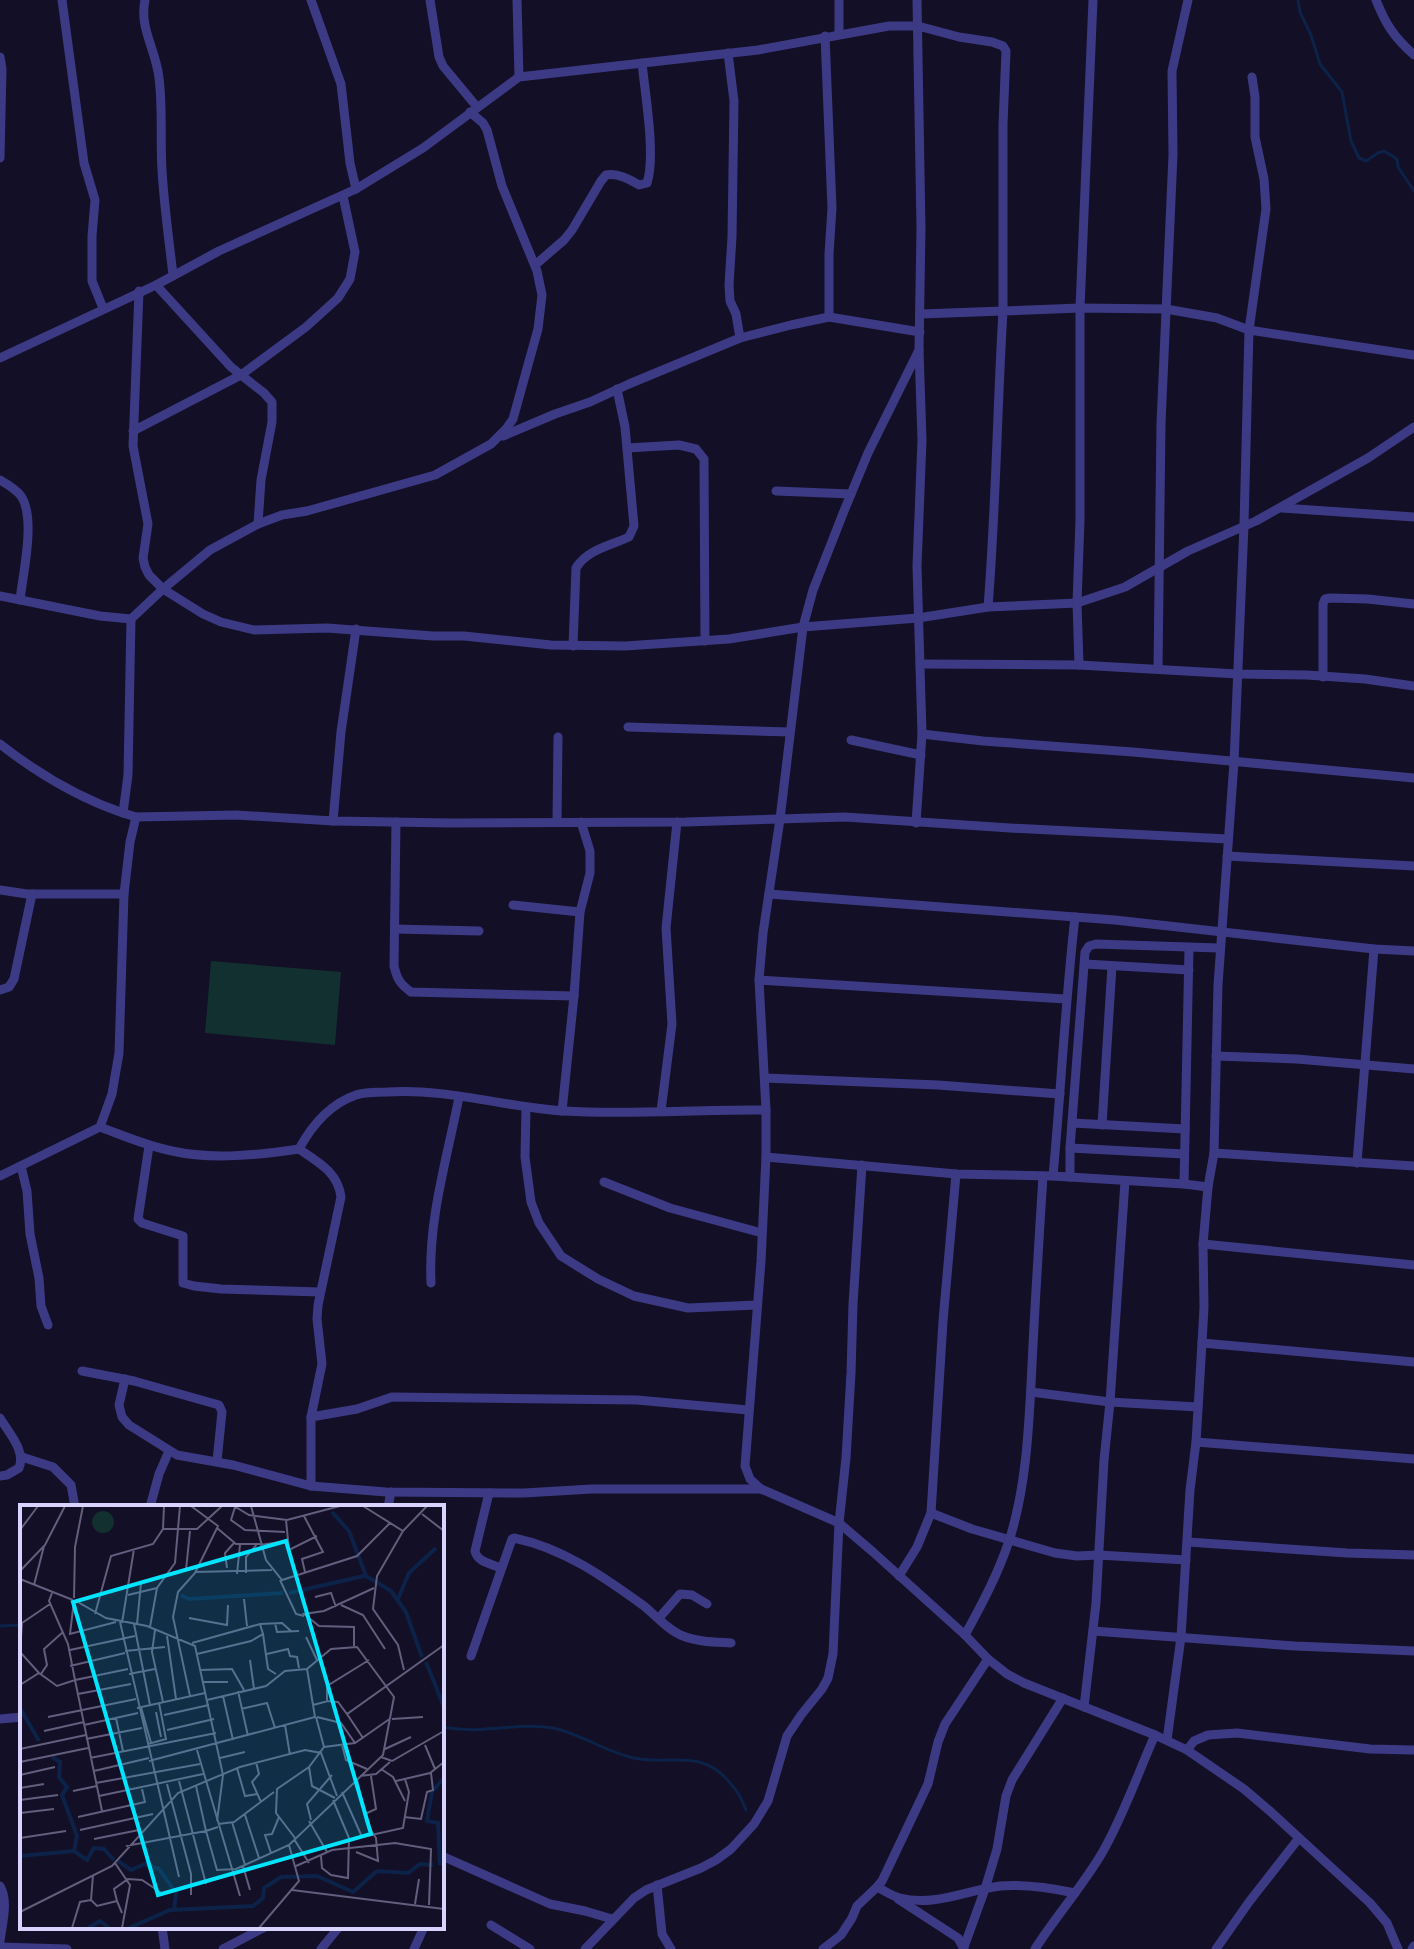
<svg xmlns="http://www.w3.org/2000/svg" width="1414" height="1949" font-family="'Nunito Sans',sans-serif">
<rect width="100%" height="100%" fill="#130f26"/>
<polygon fill="#12302f" points="211,961 341,972 335,1045 205,1033"/>
<g fill="none" stroke-linecap="round" stroke-linejoin="round">
<g stroke="#0c2248" stroke-width="3">
<polyline points="1298,0 1300,12 1311,35 1320,64 1342,92 1351,141 1359,158 1366,161 1378,153 1384,151 1397,159 1398,167 1414,191"/>
<polyline points="0,1626 22,1625"/>
<path d="M442 1727C456 1729 471 1731 485 1729 507 1728 530 1724 553 1728 581 1734 606 1752 634 1758 672 1766 702 1747 731 1784 738 1792 742 1799 746 1810"/>
</g>
<g stroke="#3d3a85" stroke-width="9">
<polyline points="62,0 84,163 95,200 92,236 92,281 103,308"/>
<path d="M145 0C139 29 156 49 159 78 163 109 160 139 162 170 164 205 169 240 173 275"/>
<polyline points="311,0 341,84 350,163 356,189"/>
<polyline points="430,0 439,57 443,66 477,107"/>
<polyline points="517,0 519,77"/>
<polyline points="839,0 839,33"/>
<path d="M1376 0C1386 25 1394 37 1414 55"/>
<polyline points="825,36 832,208 829,254 829,317"/>
<polyline points="728,53 734,101 732,237 729,285 730,301 736,314 740,338"/>
<polyline points="0,57 2,69 0,158"/>
<path d="M535 265 564 240 572 230 601 181 606 175C618 173 629 179 639 185L647 183C656 156 645 93 642 63"/>
<polyline points="156,285 231,367 264,393 272,402 272,422 261,480 258,524"/>
<polyline points="139,291 133,446 148,524 143,558 145,567 149,575 163,589 203,614 221,622 254,630 327,628 433,636 464,636 551,645 625,646 729,639 803,627 918,618 988,607 1077,603 1125,587 1188,551 1256,521 1368,458 1414,427"/>
<polyline points="919,350 868,453 844,511 813,590 803,627 780,819 763,933 759,980 766,1110 766,1157 761,1261 745,1466 750,1479 761,1489 839,1523 873,1552 965,1635 988,1659 1007,1674 1024,1683 1155,1735 1187,1750 1244,1789 1271,1812 1370,1903 1387,1923 1398,1949"/>
<polyline points="0,358 156,285 219,251 356,189 423,148 519,77 758,50 889,26 918,26 959,37 992,42 1003,46 1006,51 1003,124 1003,311 921,314"/>
<polyline points="133,431 241,375 306,327 338,298 350,279 355,252 343,196"/>
<polyline points="503,436 555,414 590,402 629,384 740,338 791,325 829,317 920,332"/>
<polyline points="627,448 679,445 696,449 704,459 705,641"/>
<path d="M0 480C7 484 16 489 21 496 36 518 23 573 20 600"/>
<polyline points="776,491 851,494"/>
<polyline points="1282,508 1414,517"/>
<polyline points="0,596 100,616 131,619 163,589 210,550 258,524 282,515 307,511 435,475 491,444 506,429 513,419 538,329 542,295 537,271 502,186 487,130 483,123 470,112"/>
<path d="M988 607C996 508 997 410 1003 311L1080 308 1166 309 1217 318 1249 330 1414 355"/>
<polyline points="131,619 128,775 123,813 136,817"/>
<path d="M573 646 576 568C588 549 610 546 629 537L634 526 625 427 617 389"/>
<polyline points="920,664 1079,665 1238,674 1307,675 1365,679 1414,686"/>
<polyline points="1079,665 1077,603 1080,520 1080,308 1093,0"/>
<polyline points="1158,669 1161,423 1173,155 1172,71 1188,0"/>
<polyline points="1323,677 1323,604 1325,599 1330,598 1368,599 1414,604"/>
<polyline points="628,727 790,732"/>
<polyline points="922,734 983,741 1133,752 1414,778"/>
<polyline points="851,740 921,755"/>
<path d="M0 744C37 773 79 798 123 813"/>
<polyline points="333,821 341,732 356,629"/>
<path d="M396 822 394 966C397 979 400 984 411 992L574 996"/>
<polyline points="557,822 558,737"/>
<polyline points="916,823 922,734 917,566 922,440 919,350 921,228 917,0"/>
<polyline points="1227,856 1414,866"/>
<polyline points="0,890 27,894 124,894 130,842 136,817 236,815 333,821 450,823 686,822 845,817 1010,828 1228,839"/>
<polyline points="769,894 1115,920 1374,949 1414,951"/>
<polyline points="513,905 580,912"/>
<polyline points="395,929 479,931"/>
<polyline points="1085,964 1189,970"/>
<polyline points="759,980 1066,999"/>
<polyline points="0,990 9,987 14,979 32,894"/>
<polyline points="1216,1056 1297,1059 1414,1069"/>
<polyline points="765,1078 938,1085 1060,1094"/>
<polyline points="526,1107 525,1157 531,1202 539,1223 561,1256 598,1279 634,1296 688,1308 757,1305"/>
<polyline points="562,1111 574,996 580,912 590,873 590,851 581,822"/>
<polyline points="661,1111 672,1024 666,928 677,822"/>
<polyline points="1072,1123 1185,1129"/>
<polyline points="1102,1125 1112,966"/>
<path d="M100 1127C124 1136 147 1146 172 1151 212 1160 259 1155 299 1149 312 1125 330 1104 356 1095 365 1092 377 1092 387 1092 446 1088 505 1107 564 1111 631 1115 699 1109 766 1110"/>
<polyline points="149,1146 138,1219 142,1223 183,1236 183,1283 194,1286 221,1289 320,1292"/>
<polyline points="1070,1148 1184,1154"/>
<path d="M299 1149C318 1162 338 1172 341 1197L318 1305 317 1319 322 1364 311 1417"/>
<polyline points="1214,1153 1414,1166"/>
<polyline points="766,1157 956,1174 1053,1176 1184,1184 1208,1187"/>
<polyline points="1357,1163 1374,949"/>
<polyline points="21,1166 27,1191 30,1234 39,1278 41,1306 48,1325"/>
<polyline points="0,1176 100,1127 112,1094 119,1053 124,894"/>
<path d="M1053 1176C1061 1090 1065 1004 1075 917"/>
<polyline points="1070,1177 1070,1148 1085,952 1089,946 1096,944 1219,948"/>
<polyline points="604,1182 670,1208 762,1233"/>
<polyline points="1184,1184 1189,948"/>
<polyline points="1203,1244 1414,1265"/>
<path d="M431 1283C428 1219 447 1159 459 1097"/>
<polyline points="1202,1343 1414,1362"/>
<polyline points="82,1371 134,1381 219,1405 222,1412 217,1461"/>
<polyline points="125,1379 119,1405 122,1417 129,1425 177,1455 233,1465 311,1486 386,1492 524,1493 592,1489 761,1489"/>
<polyline points="1031,1392 1110,1402 1198,1407"/>
<path d="M0 1418C9 1433 26 1451 19 1468L7 1475 0 1476"/>
<polyline points="1196,1442 1414,1459"/>
<polyline points="22,1457 53,1467 71,1485 75,1507"/>
<polyline points="311,1486 311,1417 357,1409 392,1397 637,1400 748,1410"/>
<path d="M489 1493 475 1551C477 1562 492 1564 501 1568"/>
<polyline points="150,1507 159,1474 169,1451"/>
<polyline points="388,1507 391,1492"/>
<polyline points="931,1513 972,1529 1055,1553 1077,1556 1098,1555 1186,1560"/>
<polyline points="1188,1542 1347,1553 1414,1555"/>
<polyline points="899,1576 917,1547 931,1513 943,1321 956,1174"/>
<polyline points="659,1618 680,1594 692,1595 707,1604"/>
<polyline points="1093,1631 1295,1646 1414,1651"/>
<path d="M965 1635C982 1604 998 1574 1009 1541 1027 1485 1029 1423 1032 1365 1035 1302 1039 1239 1043 1176"/>
<path d="M471 1656 512 1539 514 1538C563 1548 604 1577 644 1606 656 1616 668 1630 683 1636 698 1642 715 1642 731 1643"/>
<polyline points="1084,1707 1096,1603 1104,1460 1110,1402 1125,1181"/>
<polyline points="0,1719 22,1717"/>
<polyline points="1167,1740 1181,1637 1190,1490 1196,1442 1202,1343 1204,1307 1203,1244 1208,1187 1214,1153 1218,985 1234,762 1244,525 1249,330 1266,209 1264,179 1255,137 1255,97 1252,77"/>
<polyline points="1187,1750 1194,1741 1208,1735 1237,1733 1370,1749 1414,1750"/>
<polyline points="442,1856 550,1904 585,1911 612,1919"/>
<polyline points="657,1885 662,1934 671,1949"/>
<path d="M0 1886C9 1901 2 1924 0 1941"/>
<path d="M877 1887C885 1891 892 1896 900 1898 934 1907 967 1890 1000 1886 1025 1884 1051 1888 1075 1893"/>
<polyline points="898,1899 958,1938 964,1949"/>
<polyline points="491,1925 530,1949"/>
<polyline points="162,1927 165,1949"/>
<polyline points="0,1947 67,1949"/>
<polyline points="964,1947 985,1889 997,1849 1006,1796 1012,1780 1063,1698"/>
<polyline points="223,1949 265,1927"/>
<polyline points="321,1949 339,1927"/>
<polyline points="414,1949 424,1927"/>
<polyline points="585,1949 634,1898 646,1890 701,1868 716,1860 731,1849 754,1824 768,1801 787,1736 801,1715 822,1689 828,1678 833,1654 839,1523 846,1458 851,1373 853,1304 862,1165"/>
<polyline points="823,1949 841,1935 852,1918 857,1906 877,1887 882,1881 928,1784 938,1742 945,1724 988,1659"/>
<path d="M1035 1949C1056 1916 1082 1887 1102 1853 1123 1817 1138 1773 1155 1735"/>
<polyline points="1216,1949 1249,1902 1299,1838"/>
<polyline points="1412,1949 1414,1946"/>
</g>
</g>
<g transform="translate(20 1505)">
<rect width="424" height="424" fill="#130f26"/>
<path d="M72 17a11 11 0 1 1 22 0a11 11 0 1 1-22 0Z" fill="#12302f"/>
<path fill="none" stroke="#0c2248" stroke-width="4" d="M312 7 329 26 346 71 371 86 386 107 402 152M269 88 344 71M161 90 169 94 263 88M378 94 389 68 416 43M406 157 424 202M0 203 19 236M32 252 40 257 39 272 47 282 42 290 57 331 54 346M0 351 54 346 67 355 74 343 84 344 94 355M98 356 111 365 125 359 139 364 156 388 154 405M420 360 418 318 407 316 412 287 424 273M68 423 80 416 89 423M109 423 150 405 233 401 243 393 244 383 261 372 297 371 333 387 357 366 388 368 400 359 413 360"/>
<path fill="none" stroke="#625e7d" stroke-width="2" d="M214 1 229 10 267 15 320 1M231 1 246 55 262 75 337 51 370 18M343 1 383 26 407 1M215 2 211 15 225 25 265 27M402 9 424 26M284 11 303 47 282 54 285 67M266 15 269 45 297 31M197 23 216 39H240M143 24H177L202 1M0 25 18 1M383 26 357 71 353 104 378 140 384 165M240 40 267 36M207 63 205 48 214 38M166 65 170 26M0 66 25 40 45 1M175 67 252 65M226 68V52L237 39M217 69 220 40M0 74 53 95M260 75 276 109 284 111M14 80 24 41M32 88 29 96 48 139 55 175 108 164M108 90 137 83M295 92 311 88 316 102M54 93 55 42 63 1M224 94 227 121M54 96 50 129 96 117M56 96 86 113 127 121 175 141 203 270 197 316M321 100 343 110 365 144M75 109 91 51 133 39 143 24 144 1M169 113 207 120 208 100M100 117 159 372M102 118 114 44M255 118 257 127 279 126M114 119 130 200M117 119 121 78M130 122 137 83 155 58 160 1M135 125 132 147 143 197M243 129 248 164 256 169M147 131 156 194M286 132 297 155M172 138 240 119 262 118 272 127M334 141V122L299 121 284 109 304 106 354 83M50 145 115 131M105 146 145 142M177 149 231 136 243 129 240 119M247 149 268 144 270 151 277 152 279 163M230 155 234 184M50 161 105 148M180 165 212 164 224 185M19 168 0 147 2 118 30 99M21 169 27 160 24 144 43 127M109 169 135 164M183 177H208M0 180 19 168 37 181 55 175 82 306M218 186 228 231M58 189 111 179M170 191 153 112 158 87 175 68 198 21 171 1M203 191 213 235M187 195 246 181 265 166 287 164M307 196V181L349 155M121 202 131 238M117 203 185 188M221 204 247 198 255 223M136 207 141 232M327 209 343 233M144 210 189 200M28 212 116 194M296 212 304 242M297 212 321 218 335 238M96 213 103 246M372 214 403 212M64 220 118 208M265 220 270 250M147 225 194 214M24 226 64 217M66 234 122 223M128 239 146 234 139 198M322 240 326 255 347 264M405 240 415 264M0 244 66 230M365 244 391 232M177 245 220 391M361 252 372 256 424 226M70 253 196 228M200 253 225 247M129 256 295 212 293 200 308 196 318 197 327 209 424 140M0 257 68 243M236 257 239 269 232 277 241 297M289 262 292 281 315 293M217 263 225 291 237 289M361 264 373 272 385 296M74 266 129 253M0 270 35 262M340 271 356 269 370 257M159 276 186 379M376 276 410 268 424 257M76 278 180 259M147 279 171 369V390M0 283 24 279M53 286 77 281M322 287 342 332 383 323 389 287 385 274M79 291 183 269M0 295 38 290M0 308 34 304M345 309 356 304 351 271M225 310 239 353M58 312 125 297 122 284M384 312 401 314 407 287 413 285 411 268M291 315 287 299 312 270M289 316 307 347M212 317 225 360M198 319 214 317 254 287M198 322 186 326 197 365 216 364 269 340 363 250 374 192 337 142 311 144 287 164 293 200M60 325 133 309M0 333 46 326M275 333 256 308 257 284 289 262 304 242 335 238 371 213M74 334 119 325M274 334 289 358M106 341 186 326 176 281M336 347 358 356 356 333 347 319 337 274M251 348 245 330 252 329 259 312M301 351 302 363 311 370 328 373 329 333 313 295M95 358 110 380 102 423M223 361 230 385M276 361 312 345 375 338 411 344 409 400M272 385 424 404M71 395 77 401 97 396 102 408M97 396 94 384 108 374 122 375 143 389M395 399 399 374M0 407 92 361 158 288 220 262 285 245 301 248 317 291M52 423 60 397 71 395 73 370M239 423 279 376 269 340"/>
<path fill="#00e5ff" fill-opacity="0.15" stroke="#00e5ff" stroke-width="4" d="M266 36 351 329 138 390 53 97Z"/>
<rect width="424" height="424" fill="none" stroke="#d9d4ff" stroke-width="4"/>
</g>
</svg>
